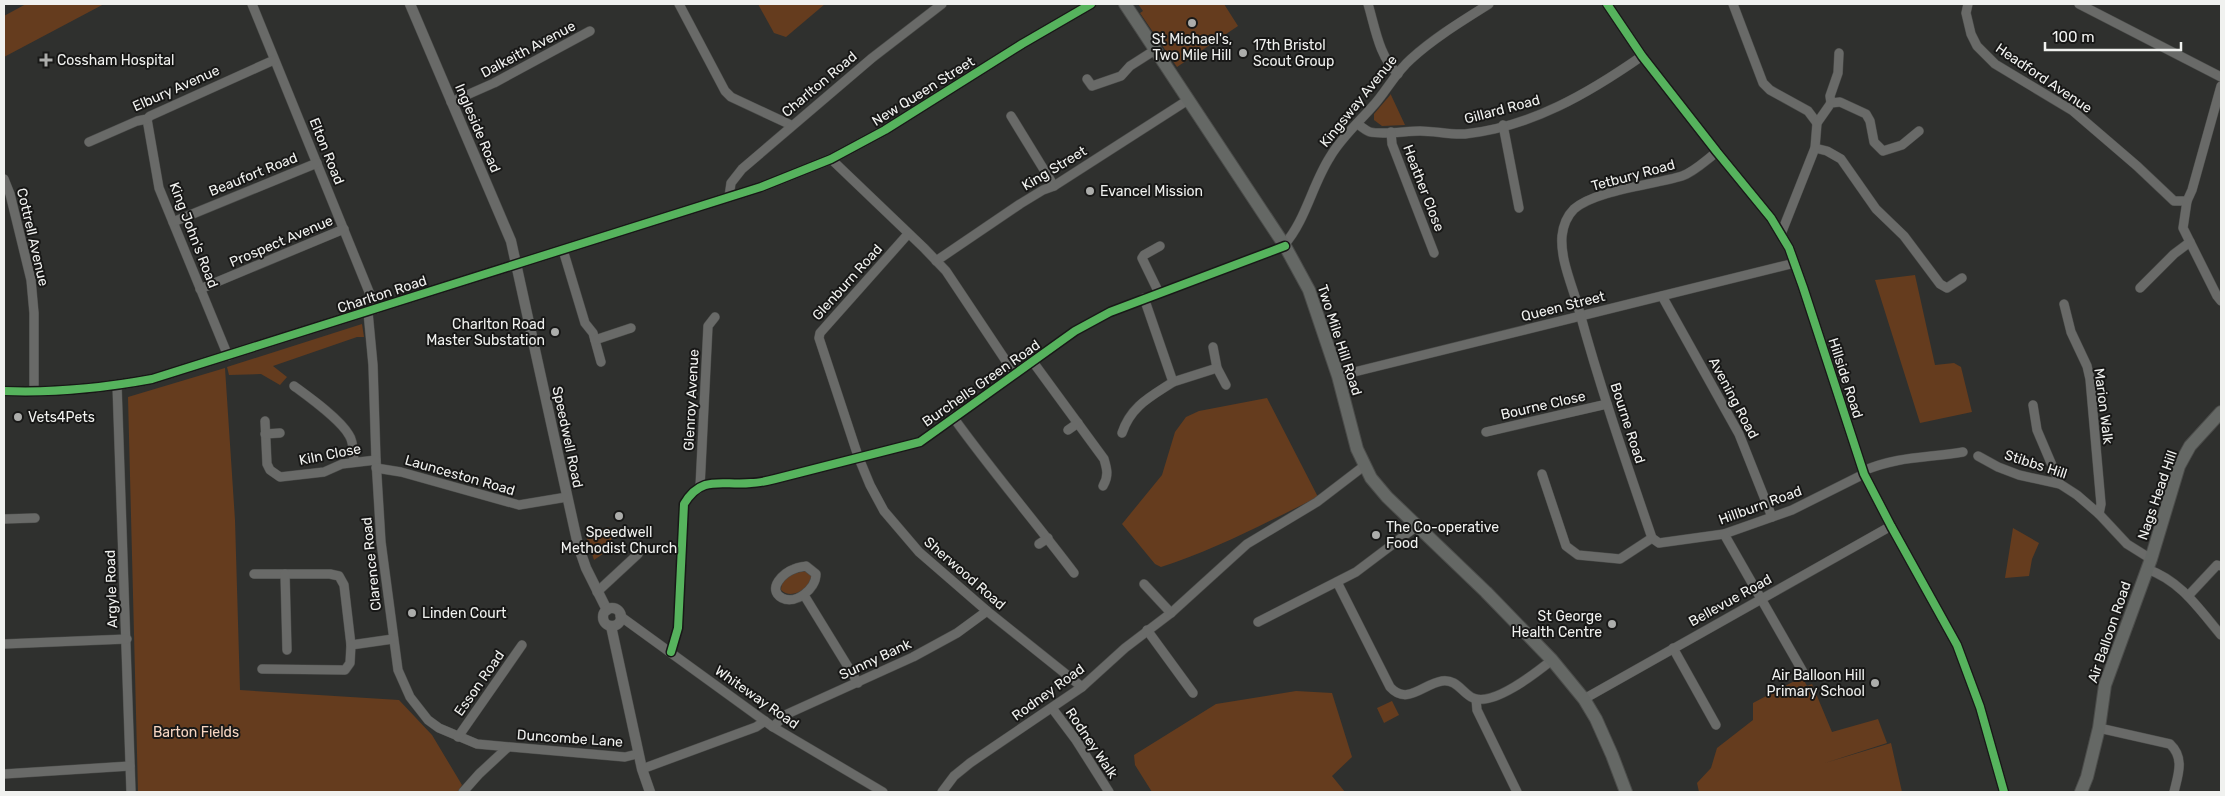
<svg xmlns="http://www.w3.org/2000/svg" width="2225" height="796" font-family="Rubik,sans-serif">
<rect width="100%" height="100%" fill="#2f302e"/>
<g fill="#653c1e">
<polygon points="26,4 104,4 4,57 4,16"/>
<polygon points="758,4 825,4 786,37 774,33"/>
<polygon points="1138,4 1224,4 1238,26 1177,67 1140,13 1143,11"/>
<polygon points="1391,94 1391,95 1405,125 1382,126 1374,120 1374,114"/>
<polygon points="1915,275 1935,365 1954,363 1961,367 1972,412 1920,423 1875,280"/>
<polygon points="362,324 364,337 357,337 273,366 287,377 280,385 261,374 229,375 227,367"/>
<polygon points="225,368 235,520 240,690 399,700 432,735 462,785 458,792 138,792 128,397"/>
<path d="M1267 398 1318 497C1267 522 1215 550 1161 567L1155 564 1122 524 1162 475 1175 432 1186 417 1199 411Z"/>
<polygon points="609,527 613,547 594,560 585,533"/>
<polygon points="2013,528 2039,543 2032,559 2029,576 2005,578"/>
<path d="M805 571 812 576C810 589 791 600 781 590 781 577 794 573 805 571Z"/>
<polygon points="1802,677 1807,686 1812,684 1832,732 1878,719 1887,743 1825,763 1891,743 1902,792 1699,792 1697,783 1711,768 1717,748 1753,720 1753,703"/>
<polygon points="1296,691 1332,693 1352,757 1332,776 1345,792 1152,792 1135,765 1134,755 1216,704"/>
<polygon points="1392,701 1399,715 1384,723 1377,708"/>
</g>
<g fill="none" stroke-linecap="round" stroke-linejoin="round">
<g stroke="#4b4c4a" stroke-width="10">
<g id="minor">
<polyline points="252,4 376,309"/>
<polyline points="679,4 725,91 731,97 791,125"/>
<path d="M1368 4C1375 27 1379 57 1398 74"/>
<polyline points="1733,4 1763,83 1770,90 1808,111 1817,123"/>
<polyline points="1968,4 1966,13 1971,34 1977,46 1995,64 2073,111 2137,166 2174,201 2187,201 2192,190 2221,86"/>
<polyline points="2079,4 2221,77"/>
<polyline points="1087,79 1092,86 1121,76 1130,66 1155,50"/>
<polyline points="451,102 494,83 590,31"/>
<polyline points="1831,103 1830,96 1838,73 1839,53"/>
<polyline points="1011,116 1054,186"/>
<polyline points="147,119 159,188 228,356"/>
<path d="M1357 124C1361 126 1366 131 1370 132 1383 135 1406 131 1420 131 1435 131 1450 135 1465 134 1531 127 1589 93 1642 56"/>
<polyline points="1503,125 1519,208"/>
<polyline points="1391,132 1392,144 1434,253"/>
<polyline points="89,142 137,121 147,119 150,116 274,60"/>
<polyline points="1815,148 1827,151 1841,159 1876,209 1904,236 1940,284 1947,288 1962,278"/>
<polyline points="831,159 924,248 946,271 1014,373"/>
<polyline points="4,179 10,194 31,280 34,313 34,392"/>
<polyline points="729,197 731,183 742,169 872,58 942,4"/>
<polyline points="2187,201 2183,228 2217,296 2221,301"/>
<polyline points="173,222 317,163"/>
<polyline points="908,234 820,333 819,338 858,456 870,485 884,511 919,552 987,611 1082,687"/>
<polyline points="1781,234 1815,148 1817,123 1831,103 1840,102 1866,114 1870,121 1874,142 1883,151 1902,145 1919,131"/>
<path d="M1284 245C1306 220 1312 185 1330 157 1341 138 1358 123 1372 107 1386 92 1395 73 1411 59 1434 38 1462 21 1489 4"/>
<polyline points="563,250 585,323 593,333 601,362"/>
<polyline points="936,261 1020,204 1043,190 1054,186 1188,100"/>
<polyline points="2140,288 2174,254 2190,242"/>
<polyline points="200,289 344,229"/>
<polyline points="1159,293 1142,258 1144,255 1160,246"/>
<polyline points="1662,296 1739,434 1772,517"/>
<polyline points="2064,304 2071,332 2087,366 2090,379 2101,504 2099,514"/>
<polyline points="368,312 373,365 376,460 381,542 398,670 410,697 428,720 439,728 477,744 625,757 633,755"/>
<polyline points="595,340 631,328"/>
<polyline points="1213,347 1217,368 1226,385"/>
<path d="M1033 362 1104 459C1107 469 1109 476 1103 486"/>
<polyline points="1338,376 1795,263"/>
<polyline points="1173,382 1217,368"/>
<polyline points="117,385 131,792"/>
<path d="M294 386C309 397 340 419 349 435 354 442 353 453 354 461"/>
<polyline points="2033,405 2037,430 2060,484"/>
<path d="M953 417C991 470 1034 520 1074 573"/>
<polyline points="265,421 267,464 270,470 280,477 324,472 342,464 376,460"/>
<polyline points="1068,430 1078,423"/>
<polyline points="1486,432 1607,404"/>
<path d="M1122 433C1131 406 1150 397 1173 382L1144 298"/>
<polyline points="265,434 280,433"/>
<polyline points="1978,456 1998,467 2019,475 2060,484 2077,495 2099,514 2127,544 2151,559"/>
<polyline points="376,468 401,472 519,505 567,497"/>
<path d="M1863 471C1898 456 1927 458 1963 452"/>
<polyline points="1542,474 1566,546 1578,555 1620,559 1652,538 1659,543 1724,534 1792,510 1864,474"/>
<polyline points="700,487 708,326 715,317"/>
<polyline points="4,519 35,518"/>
<polyline points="1724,534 1803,672"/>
<path d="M1652 538C1626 462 1600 387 1579 310 1573 287 1560 260 1562 236 1563 227 1567 216 1574 209 1596 190 1653 185 1682 176 1694 172 1706 160 1717 152"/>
<polyline points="1039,544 1048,538"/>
<path d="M806 566 816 574C816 589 796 605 782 598 766 589 784 572 794 569 798 567 802 567 806 566Z"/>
<path d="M2147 569C2181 581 2199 609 2221 635"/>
<polyline points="254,574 330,574 339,576 344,585 351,645"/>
<polyline points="285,574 287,650"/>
<path d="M1337 582 1390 687C1407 706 1423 684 1442 681 1456 679 1461 691 1471 697 1491 709 1537 672 1552 660"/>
<polyline points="1144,584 1171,613"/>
<polyline points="597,592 638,554"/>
<polyline points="804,595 858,683"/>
<polyline points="2188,596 2217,565 2221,566"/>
<polyline points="620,616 773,727 883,792"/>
<polyline points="1258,622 1356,572 1417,526"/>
<polyline points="1147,630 1193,693"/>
<polyline points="4,644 127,639"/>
<polyline points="1673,648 1716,725"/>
<path d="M671 652 678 628 684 504C702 474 722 486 751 483 759 483 767 481 775 479L920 442 1075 331 1110 312 1285 246"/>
<polyline points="262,669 345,670 350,663 351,645 393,639"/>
<polyline points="1476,699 1477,710 1517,792"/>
<polyline points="1584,699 1891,526"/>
<polyline points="1052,708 1076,740 1109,792"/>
<polyline points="773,727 785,715 913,657 957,633 987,611"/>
<path d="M2099 728 2170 744C2185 758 2178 775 2174 792"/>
<polyline points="458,737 522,645"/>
<polyline points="642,769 756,727 765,721"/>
<polyline points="4,774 130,766"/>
<polyline points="463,792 479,774 507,748"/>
<polyline points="942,792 954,776 970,763 1082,687 1125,648 1171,613 1247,544 1317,502 1364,466"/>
</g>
</g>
<g stroke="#4b4c4a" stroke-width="11">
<g id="tertiary">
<polyline points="410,4 511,241 578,545 586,568 607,610"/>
<polyline points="1607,4 1642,56 1717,152 1771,218 1789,248 1803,287 1864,474 1891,526 1957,645 1980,707 2004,792"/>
<path d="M4 391C54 393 103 388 152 379L761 187 831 159 885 130 1022 44 1091 4"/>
<circle cx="612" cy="617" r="9"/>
<polyline points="611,626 642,769 650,792"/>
</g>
</g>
<g stroke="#4b4c4a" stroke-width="14">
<g id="primary">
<polyline points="1125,4 1285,246 1309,290 1338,376 1357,449 1371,478 1387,497 1486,592 1552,660 1584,699 1596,719 1612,755 1626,792"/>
<polyline points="2081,792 2087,777 2099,728 2105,685 2151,559 2179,466 2190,446 2221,412"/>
</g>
</g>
<use href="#minor" stroke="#696a68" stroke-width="9"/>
<use href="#tertiary" stroke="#696a68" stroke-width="10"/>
<use href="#primary" stroke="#656865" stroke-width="12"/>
<g stroke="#181817" stroke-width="11">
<g id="cycleway">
<polyline points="1607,4 1642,56 1717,152 1771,218 1789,248 1803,287 1864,474 1891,526 1957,645 1980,707 2004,792"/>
<path d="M4 391C54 393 103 388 152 379L761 187 831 159 885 130 1022 44 1091 4"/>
<path d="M671 652 678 628 684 504C702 474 722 486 751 483 759 483 767 481 775 479L920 442 1075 331 1110 312 1285 246"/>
</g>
</g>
<use href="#cycleway" stroke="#56b35d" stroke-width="8"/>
</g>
<g fill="#acadab" stroke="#181817" stroke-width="2">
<circle cx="1192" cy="23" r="5"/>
<circle cx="1243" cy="53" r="5"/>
<path d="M43.5 52.5h5v5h5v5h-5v5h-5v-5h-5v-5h5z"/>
<circle cx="1090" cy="191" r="5"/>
<circle cx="555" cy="332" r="5"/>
<circle cx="18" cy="417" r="5"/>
<circle cx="619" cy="516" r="5"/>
<circle cx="1376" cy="535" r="5"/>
<circle cx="412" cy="613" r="5"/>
<circle cx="1612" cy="624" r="5"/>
<circle cx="1875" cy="683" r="5"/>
</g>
<g text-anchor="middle" stroke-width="4" stroke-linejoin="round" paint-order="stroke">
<g font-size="14" fill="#f0f1ef" stroke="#181817" text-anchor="start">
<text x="1192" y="44" text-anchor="middle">St Michael's,<tspan x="1192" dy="16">Two Mile Hill</tspan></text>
<text x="1253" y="50">17th Bristol<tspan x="1253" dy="16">Scout Group</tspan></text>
<text x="57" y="65">Cossham Hospital</text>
<text x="1100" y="196">Evancel Mission</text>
<text x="545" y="329" text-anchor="end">Charlton Road<tspan x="545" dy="16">Master Substation</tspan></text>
<text x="28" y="422">Vets4Pets</text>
<text x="1386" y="532">The Co-operative<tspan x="1386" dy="16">Food</tspan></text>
<text x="619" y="537" text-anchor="middle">Speedwell<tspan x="619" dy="16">Methodist Church</tspan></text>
<text x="422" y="618">Linden Court</text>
<text x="1602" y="621" text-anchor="end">St George<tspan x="1602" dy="16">Health Centre</tspan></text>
<text x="1865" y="680" text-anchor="end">Air Balloon Hill<tspan x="1865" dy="16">Primary School</tspan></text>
</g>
<g font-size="14" fill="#f0f1ef" stroke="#181817">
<text transform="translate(528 49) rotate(-28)" y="5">Dalkeith Avenue</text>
<text transform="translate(2044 78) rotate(34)" y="5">Headford Avenue</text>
<text transform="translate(819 84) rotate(-40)" y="5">Charlton Road</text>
<text transform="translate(176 88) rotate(-24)" y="5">Elbury Avenue</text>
<text transform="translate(923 91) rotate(-32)" y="5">New Queen Street</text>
<text transform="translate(1358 101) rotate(-51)" y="5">Kingsway Avenue</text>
<text transform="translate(1502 109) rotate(-15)" y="5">Gillard Road</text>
<text transform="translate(478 128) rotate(67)" y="5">Ingleside Road</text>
<text transform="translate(327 151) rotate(68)" y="5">Elton Road</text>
<text transform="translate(1054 168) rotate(-31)" y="5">King Street</text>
<text transform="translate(253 174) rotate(-22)" y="5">Beaufort Road</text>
<text transform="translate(1633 175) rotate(-15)" y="5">Tetbury Road</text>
<text transform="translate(1424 188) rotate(69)" y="5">Heather Close</text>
<text transform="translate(194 235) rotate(69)" y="5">King John's Road</text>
<text transform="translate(33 237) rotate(77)" y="5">Cottrell Avenue</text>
<text transform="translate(281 241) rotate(-23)" y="5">Prospect Avenue</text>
<text transform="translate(847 282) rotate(-48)" y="5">Glenburn Road</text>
<text transform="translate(382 294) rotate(-18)" y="5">Charlton Road</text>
<text transform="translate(1563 306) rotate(-14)" y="5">Queen Street</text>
<text transform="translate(1340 340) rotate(72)" y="5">Two Mile Hill Road</text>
<text transform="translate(1846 378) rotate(72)" y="5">Hillside Road</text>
<text transform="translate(981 383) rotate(-35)" y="5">Burchells Green Road</text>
<text transform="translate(1734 398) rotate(62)" y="5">Avening Road</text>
<text transform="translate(691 400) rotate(-87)" y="5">Glenroy Avenue</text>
<text transform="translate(1543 405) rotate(-13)" y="5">Bourne Close</text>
<text transform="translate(2104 406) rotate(83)" y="5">Marion Walk</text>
<text transform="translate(1628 423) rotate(72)" y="5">Bourne Road</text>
<text transform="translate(568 437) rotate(78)" y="5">Speedwell Road</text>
<text transform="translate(330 454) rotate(-11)" y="5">Kiln Close</text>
<text transform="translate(2036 464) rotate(18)" y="5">Stibbs Hill</text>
<text transform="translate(460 475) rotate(16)" y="5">Launceston Road</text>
<text transform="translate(2157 495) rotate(-71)" y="5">Nags Head Hill</text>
<text transform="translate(1760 505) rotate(-20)" y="5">Hillburn Road</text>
<text transform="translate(371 564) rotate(-96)" y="5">Clarence Road</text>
<text transform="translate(965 573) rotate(41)" y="5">Sherwood Road</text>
<text transform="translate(111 589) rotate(-92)" y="5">Argyle Road</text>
<text transform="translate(1730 600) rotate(-29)" y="5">Bellevue Road</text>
<text transform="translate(2109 632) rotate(-71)" y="5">Air Balloon Road</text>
<text transform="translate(875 659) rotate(-25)" y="5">Sunny Bank</text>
<text transform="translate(479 683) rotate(-55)" y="5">Esson Road</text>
<text transform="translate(1048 692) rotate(-36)" y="5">Rodney Road</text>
<text transform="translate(757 697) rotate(35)" y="5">Whiteway Road</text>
<text transform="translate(570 738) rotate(4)" y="5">Duncombe Lane</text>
<text transform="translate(1092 743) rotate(56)" y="5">Rodney Walk</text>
</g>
<g font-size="14" fill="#f6d6c2" stroke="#181817">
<text x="196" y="737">Barton Fields</text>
</g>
</g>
<rect width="2225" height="796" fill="none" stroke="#f0f1ef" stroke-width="10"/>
<path d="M2045 42v8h136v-8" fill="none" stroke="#f0f1ef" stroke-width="2.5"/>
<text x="2052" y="42" font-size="15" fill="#f0f1ef" stroke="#181817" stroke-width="4" paint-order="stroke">100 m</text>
</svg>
